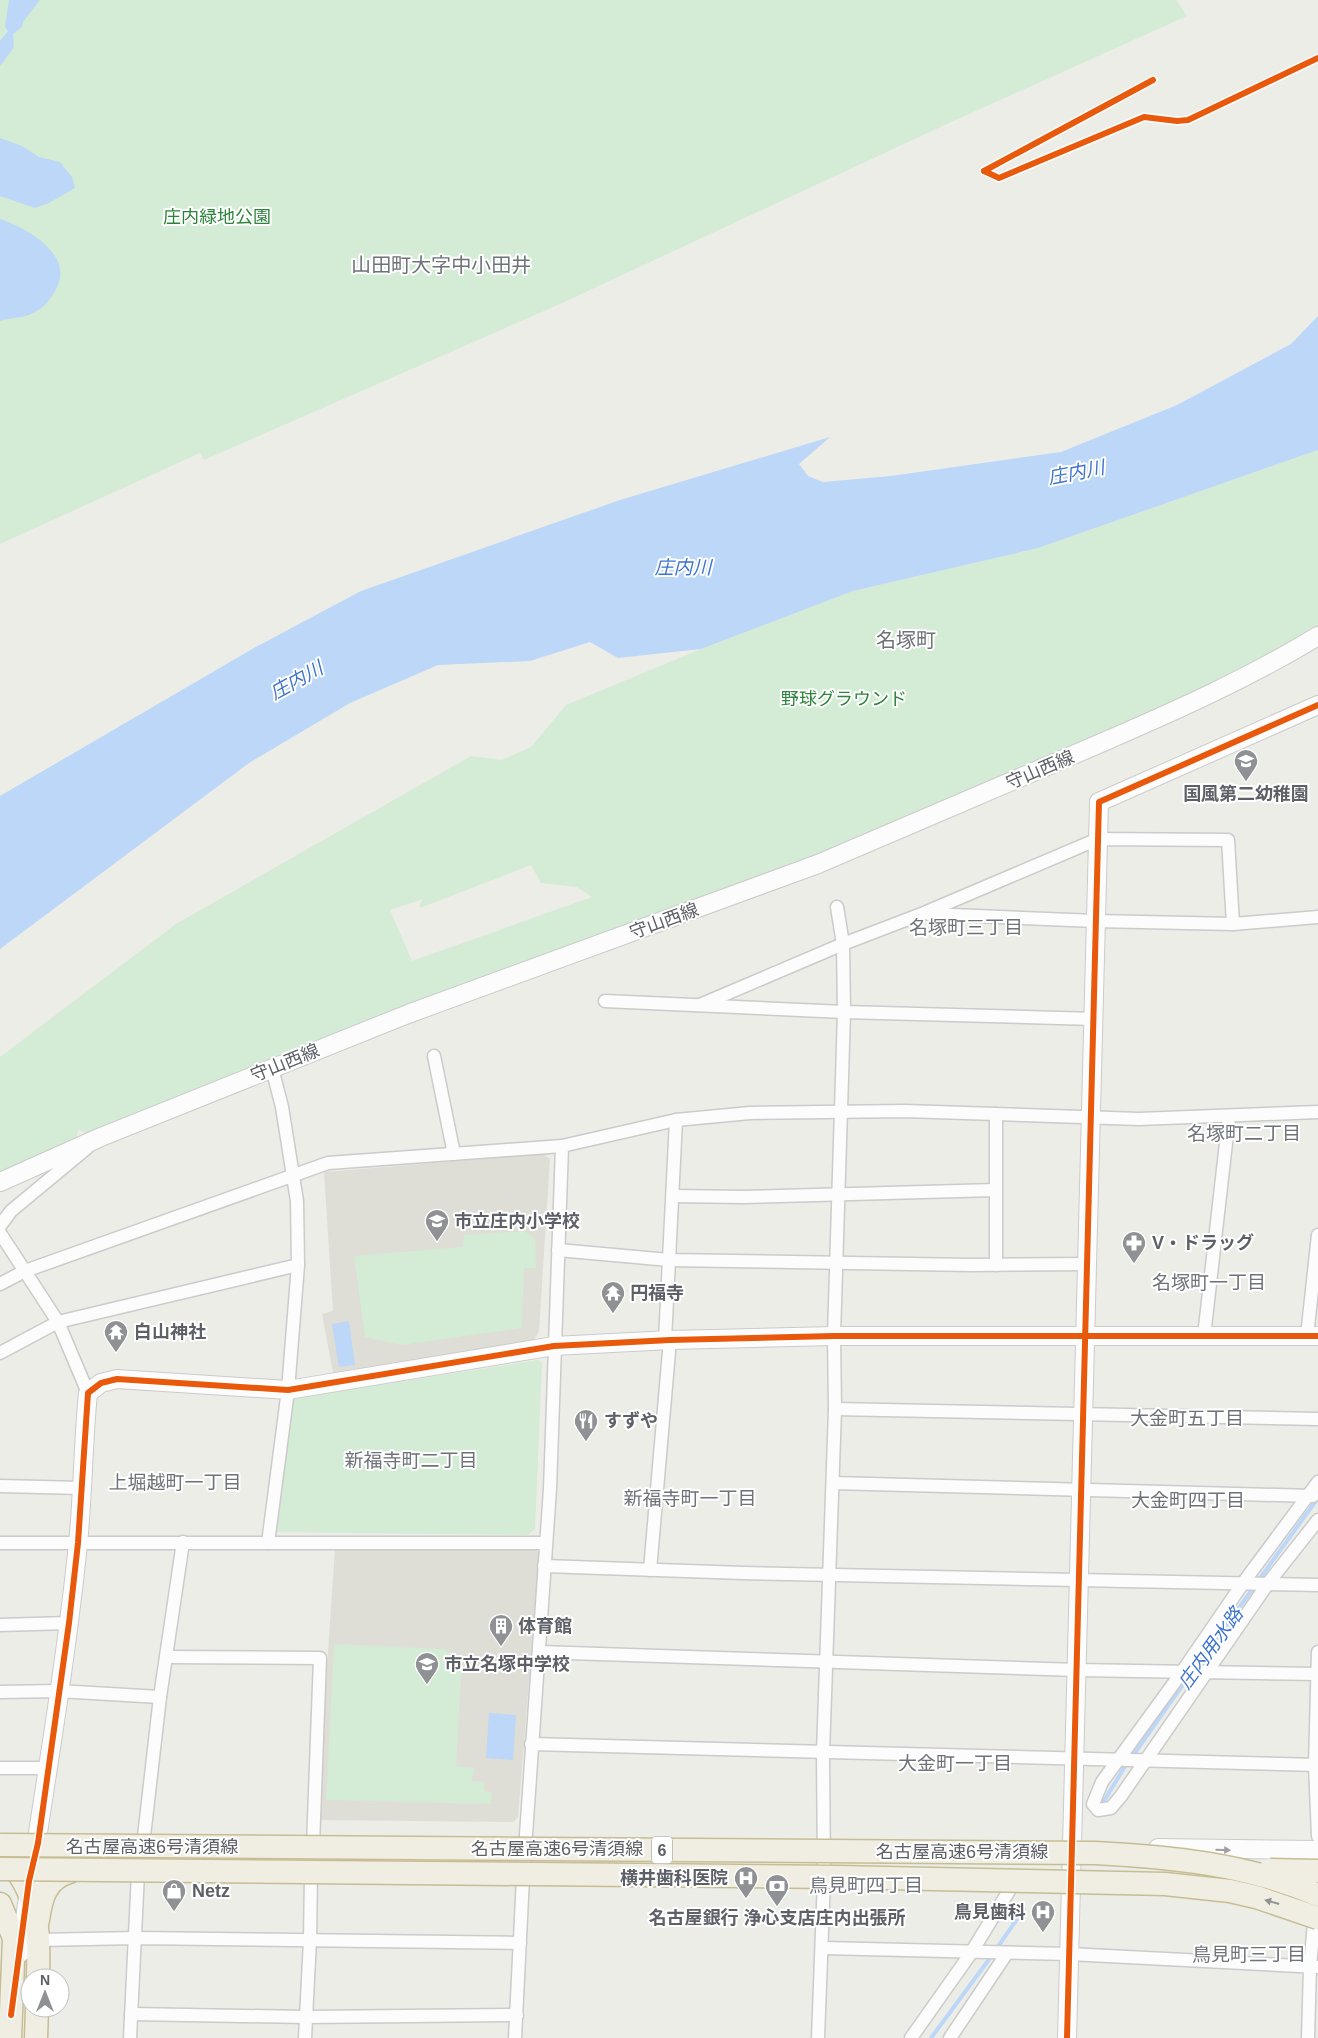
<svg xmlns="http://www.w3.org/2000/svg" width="1318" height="2038" font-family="Arial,'Noto Sans JP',sans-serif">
<rect width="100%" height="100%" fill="#edede8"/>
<g fill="#deddd6">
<polygon points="543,1154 550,1159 539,1331 534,1340 333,1373 322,1314 333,1311 324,1172"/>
<polygon points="335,1548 537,1550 539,1555 518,1817 513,1822 321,1820 317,1816"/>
</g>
<g fill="#d4ebd5" fill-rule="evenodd">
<polygon points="0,0 1176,0 1187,16 949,123 560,304 204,460 200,453 0,544"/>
<path d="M1318 450V636L870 843 101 1137 78 1130 76 1141 0 1175V1057L176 924 471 756 502 760 531 747 566 705 701 649 853 591 1038 548ZM531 865 541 883 577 887 592 897 412 961 390 910 423 899 420 904V908Z"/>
<polygon points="524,1231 535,1238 536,1268 524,1268 522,1328 402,1345 365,1337 354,1256 463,1247 464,1235"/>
<polygon points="538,1360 542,1363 535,1529 528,1535 272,1532 289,1399"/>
<polygon points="334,1644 445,1649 462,1663 456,1766 474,1768 472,1781 484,1782 484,1791 492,1792 491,1804 326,1800"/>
</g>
<g fill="#bcd7f8">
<polygon points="9,0 40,0 23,22 22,27 13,34 14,47 0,66 0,41 8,31 5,27"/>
<polygon points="0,138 22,146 39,157 60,162 72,177 75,188 49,203 35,208 0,196"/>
<path d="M0 219C27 228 77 256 55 291 49 301 44 308 33 313 22 319 11 317 0 321Z"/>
<polygon points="1318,316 1318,450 1038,548 853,591 701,649 618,658 590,642 530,661 438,665 350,703 249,763 0,949 0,796 254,648 361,591 620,500 830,437 799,464 808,476 823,482 891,476 1061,452 1177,405 1291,344"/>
<polygon points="349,1321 355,1365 339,1367 332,1324"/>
<polygon points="489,1713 516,1715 513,1760 486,1758"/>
</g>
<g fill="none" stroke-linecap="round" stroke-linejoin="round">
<g stroke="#bcd7f8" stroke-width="4">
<polyline points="1258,1581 1318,1498"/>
<polyline points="1195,1668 1254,1587"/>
<polyline points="1132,1757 1189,1676"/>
<polyline points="1104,1801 1127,1763"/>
<polyline points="997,1948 1024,1909"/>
<polyline points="931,2038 993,1954"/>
</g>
<g stroke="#cacbca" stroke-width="15">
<g id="street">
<polyline points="929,914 1096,921 1233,924 1318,917"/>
<polyline points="605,1001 844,1012 1095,1019"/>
<polyline points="700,1005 843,944 924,913 1098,839 1228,840 1233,924"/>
<polyline points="434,1056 454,1154"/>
<polyline points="673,1196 743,1197 995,1190"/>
<polyline points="0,1226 11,1211 87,1148"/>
<polyline points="0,1233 58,1322 88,1393"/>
<polyline points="558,1250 669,1260 971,1265 1089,1264"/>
<polyline points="996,1265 996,1114"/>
<polyline points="0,1284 25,1271 328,1163 562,1146 676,1120 750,1113 905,1111 1139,1119 1318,1112"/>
<polyline points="1204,1336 1229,1117"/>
<polyline points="1307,1336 1318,1235"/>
<polyline points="665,1340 676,1120"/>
<polyline points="0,1353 58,1322 298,1265"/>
<polyline points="835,1409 1318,1419"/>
<polyline points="1318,1482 1243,1583 1182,1672 1102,1782 1093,1804 1098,1810 1111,1808 1121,1796 1269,1582 1318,1520"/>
<polyline points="833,1483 1313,1496"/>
<polyline points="0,1486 82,1488"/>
<polyline points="0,1543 545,1543"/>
<polyline points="268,1543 288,1390 298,1265 297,1201 282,1107 272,1068"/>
<polyline points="544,1566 743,1573 1318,1585"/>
<polyline points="650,1570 670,1340"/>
<polyline points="0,1625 69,1623"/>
<polyline points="539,1652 1076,1670 1318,1674"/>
<polyline points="1318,1652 1315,1765 1318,1836"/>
<polyline points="166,1657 320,1658 313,1845"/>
<polyline points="0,1692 58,1691 160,1697"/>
<polyline points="531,1744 1318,1765"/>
<polyline points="0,1768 47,1768"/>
<polyline points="143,1845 160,1697 183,1542"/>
<polyline points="39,1940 135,1938 520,1943"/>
<polyline points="823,1948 1069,1954 1318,1967"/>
<polyline points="131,2014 306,2017 517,2015"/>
<polyline points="130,2038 138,1873"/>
<polyline points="305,2038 310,1940 311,1874"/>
<polyline points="515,2038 523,1878 550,1489 562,1146"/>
<polyline points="818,2038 824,1878 823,1753 835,1409 834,1336 844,1012 843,944 837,907"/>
<polyline points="911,2038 971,1953 1015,1881"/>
<polyline points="950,2038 1007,1953"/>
<polyline points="1308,2038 1310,1967 1315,1912"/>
</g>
</g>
<g stroke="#cacbca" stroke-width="20">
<g id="secondary">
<path d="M0 1182 101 1137 408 1014 818 864C912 823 1007 784 1101 743 1175 711 1249 678 1318 636"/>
<polyline points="1158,1848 1318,1850"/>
<path d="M20 1953C39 1817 64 1681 78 1544 83 1494 83 1443 88 1393L101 1383 117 1379 288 1390 554 1346 670 1340 834 1336H1318"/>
<polyline points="1067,2038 1099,802 1318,705"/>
</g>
</g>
<g stroke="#c6bd94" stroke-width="25">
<g id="highway">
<path d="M0 1855C40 1884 39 1934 38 1978"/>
<polyline points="0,1904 14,1938 10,2038"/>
<path d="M38 1920C41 1898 46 1879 69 1872"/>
<polyline points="36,2038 37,2008"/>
</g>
</g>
<use href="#street" stroke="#fcfcfc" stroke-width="12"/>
<use href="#secondary" stroke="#fcfcfc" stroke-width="18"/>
<use href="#highway" stroke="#f0eee2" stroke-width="22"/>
<g stroke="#c6bd94" stroke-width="25" stroke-linecap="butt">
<g id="highway-bridge">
<path d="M0 1845 1095 1853C1171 1857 1247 1864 1318 1895"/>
<polyline points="0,1869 837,1877 1165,1884 1230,1891 1256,1897 1318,1918"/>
<polyline points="1270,1870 1318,1871"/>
</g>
</g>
<use href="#highway-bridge" stroke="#f0eee2" stroke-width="22"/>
<g stroke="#fff" stroke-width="9">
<g id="cycleway">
<polyline points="984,171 999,178 1144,117 1177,121 1188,120 1318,58"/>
<polyline points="984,171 1153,80"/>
<polyline points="11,2015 29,1881 38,1843 69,1623 78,1543 88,1393 101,1383 117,1379 288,1390 554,1346 670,1340 834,1336 1318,1336"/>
<polyline points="1067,2038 1099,802 1318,705"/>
</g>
</g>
<use href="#cycleway" stroke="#e8590c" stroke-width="6"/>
</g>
<defs><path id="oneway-solid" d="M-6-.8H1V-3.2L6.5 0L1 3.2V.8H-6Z" transform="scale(1.25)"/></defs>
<use fill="#9d9ea3" href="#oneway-solid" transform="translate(1223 1850) rotate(1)"/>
<use fill="#909292" href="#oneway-solid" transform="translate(1272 1902) rotate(-164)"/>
<defs>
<g id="school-pin" transform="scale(1.25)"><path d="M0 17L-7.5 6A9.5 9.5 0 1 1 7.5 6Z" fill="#8f9194" stroke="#fff"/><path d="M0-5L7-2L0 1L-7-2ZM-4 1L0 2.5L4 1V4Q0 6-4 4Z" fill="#fff"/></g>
<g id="pharmacy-pin" transform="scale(1.25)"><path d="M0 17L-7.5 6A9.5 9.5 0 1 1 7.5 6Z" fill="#8f9194" stroke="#fff"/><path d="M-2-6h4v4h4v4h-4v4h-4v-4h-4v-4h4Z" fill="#fff"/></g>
<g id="temple-pin" transform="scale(1.25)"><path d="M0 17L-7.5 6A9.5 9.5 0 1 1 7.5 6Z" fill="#8f9194" stroke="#fff"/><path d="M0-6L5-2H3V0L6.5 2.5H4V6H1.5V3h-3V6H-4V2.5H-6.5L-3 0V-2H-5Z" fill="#fff"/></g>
<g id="restaurant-pin" transform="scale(1.25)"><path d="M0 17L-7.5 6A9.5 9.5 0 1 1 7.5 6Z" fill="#8f9194" stroke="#fff"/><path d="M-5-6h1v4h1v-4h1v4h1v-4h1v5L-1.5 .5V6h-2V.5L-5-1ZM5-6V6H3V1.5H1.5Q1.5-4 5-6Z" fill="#fff"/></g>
<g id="building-pin" transform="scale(1.25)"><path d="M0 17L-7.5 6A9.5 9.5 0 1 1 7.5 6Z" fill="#8f9194" stroke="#fff"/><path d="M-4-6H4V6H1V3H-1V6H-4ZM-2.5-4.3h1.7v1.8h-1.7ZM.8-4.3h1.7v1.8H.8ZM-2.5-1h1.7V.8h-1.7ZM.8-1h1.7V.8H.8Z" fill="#fff"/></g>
<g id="hospital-pin" transform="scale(1.25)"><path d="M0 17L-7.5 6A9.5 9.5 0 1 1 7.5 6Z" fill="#8f9194" stroke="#fff"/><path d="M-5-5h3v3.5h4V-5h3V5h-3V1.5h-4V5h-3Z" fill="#fff"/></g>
<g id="bank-pin" transform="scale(1.25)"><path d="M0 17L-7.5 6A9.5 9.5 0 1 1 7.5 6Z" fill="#8f9194" stroke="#fff"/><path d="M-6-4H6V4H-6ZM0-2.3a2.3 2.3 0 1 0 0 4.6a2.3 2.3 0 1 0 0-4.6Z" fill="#fff"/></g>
<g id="shop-pin" transform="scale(1.25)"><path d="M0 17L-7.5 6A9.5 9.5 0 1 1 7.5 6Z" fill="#8f9194" stroke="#fff"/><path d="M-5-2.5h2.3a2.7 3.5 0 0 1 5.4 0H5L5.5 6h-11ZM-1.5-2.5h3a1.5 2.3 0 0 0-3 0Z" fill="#fff"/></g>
</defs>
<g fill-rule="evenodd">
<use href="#school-pin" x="1246" y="761"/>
<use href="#school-pin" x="437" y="1221"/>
<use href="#pharmacy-pin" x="1134" y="1243"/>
<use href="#temple-pin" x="613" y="1293"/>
<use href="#temple-pin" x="116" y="1332"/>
<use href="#restaurant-pin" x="586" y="1421"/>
<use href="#building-pin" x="501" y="1626"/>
<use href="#school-pin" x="427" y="1664"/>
<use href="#hospital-pin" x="746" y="1878"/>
<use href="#bank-pin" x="777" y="1886"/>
<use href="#shop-pin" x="174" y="1891"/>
<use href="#hospital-pin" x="1043" y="1912"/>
</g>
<g text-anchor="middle" stroke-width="4" stroke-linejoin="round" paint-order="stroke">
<rect fill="#fff" stroke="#8e9095" stroke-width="1" x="652" y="1836.5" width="20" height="27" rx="4"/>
<g font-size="16" font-weight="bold" fill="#5d6067">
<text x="662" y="1856">6</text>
</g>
<g font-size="18" fill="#2e843c" stroke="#fff">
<text x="217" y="223">庄内緑地公園</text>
<text x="844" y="705">野球グラウンド</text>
</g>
<g font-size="18" fill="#5d6067" stroke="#fff">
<text transform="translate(1040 770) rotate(-23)" y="6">守山西線</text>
<text transform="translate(664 921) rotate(-20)" y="6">守山西線</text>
<text transform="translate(285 1063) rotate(-22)" y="6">守山西線</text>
<text x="152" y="1853">名古屋高速6号清須線</text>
<text x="557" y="1855">名古屋高速6号清須線</text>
<text x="962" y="1858">名古屋高速6号清須線</text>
</g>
<g font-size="18" font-weight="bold" fill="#5d6067" stroke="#fff" text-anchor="start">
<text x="1246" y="800" text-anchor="middle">国風第二幼稚園</text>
<text x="454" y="1227">市立庄内小学校</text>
<text x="1152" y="1249">V・ドラッグ</text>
<text x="630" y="1299">円福寺</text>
<text x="134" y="1338">白山神社</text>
<text x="604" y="1427">すずや</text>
<text x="518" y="1632">体育館</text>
<text x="444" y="1670">市立名塚中学校</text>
<text x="728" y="1884" text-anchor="end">横井歯科医院</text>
<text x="192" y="1897">Netz</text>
<text x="1026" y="1918" text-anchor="end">鳥見歯科</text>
<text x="777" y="1924" text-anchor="middle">名古屋銀行 浄心支店庄内出張所</text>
</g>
<g font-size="19" font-style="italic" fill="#3f74cd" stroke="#fff">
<text transform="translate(1076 472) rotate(-11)" y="7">庄内川</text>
<text x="683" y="574">庄内川</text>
<text transform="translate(296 680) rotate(-29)" y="7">庄内川</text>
<text transform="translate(1210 1648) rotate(-54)" y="7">庄内用水路</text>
</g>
<g font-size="19" fill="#6e7279" stroke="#fff">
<text x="966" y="934">名塚町三丁目</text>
<text x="1244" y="1140">名塚町二丁目</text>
<text x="1209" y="1289">名塚町一丁目</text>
<text x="1187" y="1425">大金町五丁目</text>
<text x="411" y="1467">新福寺町二丁目</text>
<text x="175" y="1489">上堀越町一丁目</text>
<text x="690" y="1505">新福寺町一丁目</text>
<text x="1188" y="1507">大金町四丁目</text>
<text x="955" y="1770">大金町一丁目</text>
<text x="866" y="1892">鳥見町四丁目</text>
<text x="1249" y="1961">鳥見町三丁目</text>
</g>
<g font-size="20" fill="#6e7279" stroke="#fff">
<text x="441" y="272">山田町大字中小田井</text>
<text x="906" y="647">名塚町</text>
</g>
</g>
<g transform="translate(45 1993)"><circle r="24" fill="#ffffff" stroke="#bebfc2"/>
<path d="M0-4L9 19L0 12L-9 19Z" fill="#8f9194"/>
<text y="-8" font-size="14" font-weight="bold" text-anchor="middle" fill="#5d6067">N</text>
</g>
</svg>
